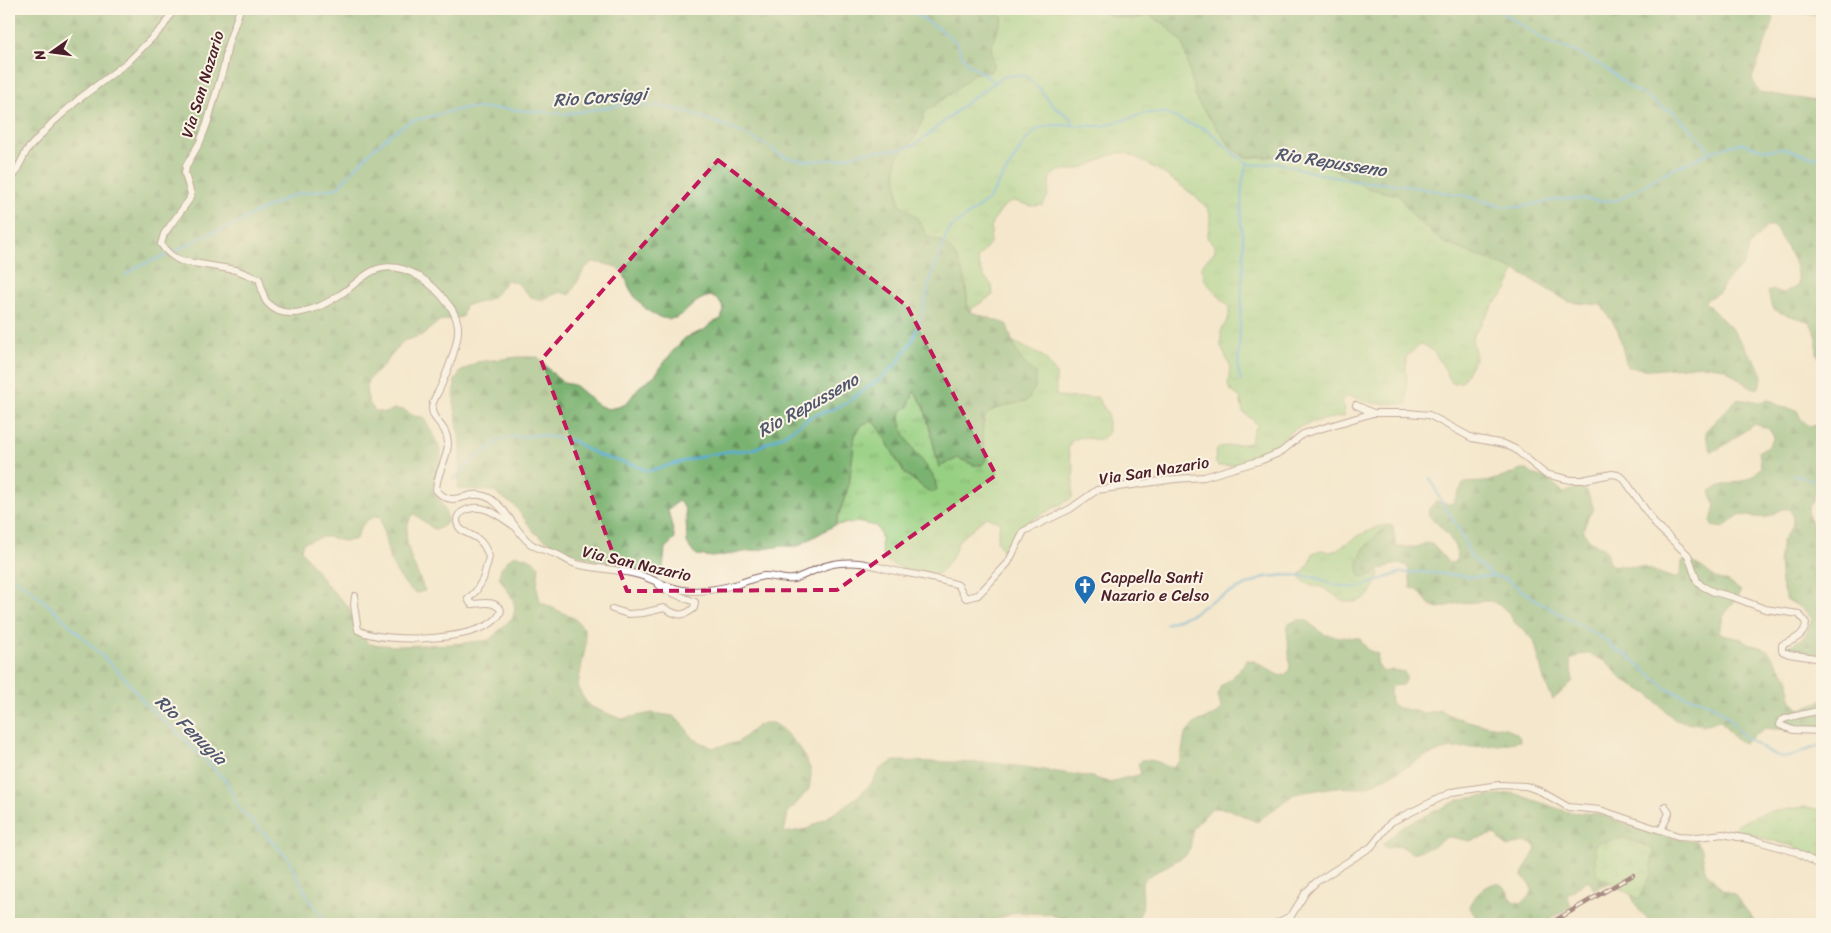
<svg xmlns="http://www.w3.org/2000/svg" width="1831" height="933" font-family="Sriracha,sans-serif">
<defs>
<pattern id="grass-tufts" width="24" height="20" patternUnits="userSpaceOnUse" patternTransform="scale(1.25)"><rect width="24" height="20" fill="#98d083"/><path d="M3 7l-1-3M5 7V3M7 7l1-3M15 17l-1-3M17 17v-4M19 17l1-3" fill="none" stroke="#84b271"/></pattern>
<pattern id="forest-firs" width="22" height="20" patternUnits="userSpaceOnUse" patternTransform="scale(1.25)"><rect width="22" height="20" fill="#7ab271"/><path d="M5 1l3.5 6h-7zM16 11l3.5 6h-7z" fill="#66905d"/></pattern>
<pattern id="wetland-marsh" width="20" height="14" patternUnits="userSpaceOnUse" patternTransform="scale(1.25)"><rect width="20" height="14" fill="#98d083"/><path d="M1 5h8M5 5V1M11 12h8M15 12V8" fill="none" stroke="#84b271"/></pattern>
</defs>
<rect width="100%" height="100%" fill="#fcf5e5"/>
<filter id="ink" filterUnits="userSpaceOnUse"><feTurbulence type="fractalNoise" baseFrequency=".02" numOctaves="2"/><feDisplacementMap in="SourceGraphic" scale="10" xChannelSelector="R" yChannelSelector="G"/><feConvolveMatrix kernelMatrix="1 2 1 2 8 2 1 2 1" color-interpolation-filters="sRGB"/></filter>
<filter id="wash" filterUnits="userSpaceOnUse"><feTurbulence type="fractalNoise" baseFrequency=".0096" numOctaves="4" result="noise"/><feDisplacementMap in="SourceGraphic" scale="20" xChannelSelector="R" yChannelSelector="G"/><feGaussianBlur stdDeviation="1.12" result="paint"/><feColorMatrix in="noise" values="0 0 0 0 0 0 0 0 0 0 0 0 0 0 0 0 0 1.4 0 .05"/><feComposite in="paint" operator="in"/></filter>
<g filter="url(#wash)">
<rect width="100%" height="100%" fill="#f4e7cc"/>
<g fill="url(#grass-tufts)" stroke="#717857">
<path d="M994 9H1100C1109 19 1137 21 1148 15L1165 24 1183 44 1197 101 1231 147 1244 157 1313 156 1366 188 1398 195 1416 219 1445 243 1515 270 1507 290 1493 305 1472 338 1476 357 1462 382 1452 383C1443 368 1438 350 1421 344L1406 357 1407 404 1373 403 1349 396 1341 400 1345 409 1344 416C1326 419 1307 422 1292 431 1286 434 1283 441 1279 445 1263 460 1239 466 1218 466L1215 462 1216 451 1219 447 1250 443 1254 429 1258 425 1243 412 1240 397 1231 391 1228 386 1230 365 1221 347V331L1229 317V307L1205 281 1201 266 1215 251V246L1207 238C1208 230 1212 219 1209 211 1203 198 1139 155 1125 153 1109 151 1094 166 1078 169 1066 172 1061 167 1050 177L1048 196 1043 205 1032 206 1013 201 1004 206 992 222 990 243 977 259 984 277 992 285 993 295 968 311 966 283 943 242 928 237 917 218 899 203 896 172 897 157 917 135 925 112 957 89 974 73 989 72 991 45 1003 18Z"/>
<path d="M1765 9H1822V16C1815 17 1809 14 1802 13 1789 12 1777 15 1765 9Z"/>
<path d="M1012 341 1044 357 1056 374V395L1065 398 1097 397 1108 414V433L1101 440 1080 437 1071 441 1068 450 1074 469 1072 498 1024 524 1007 549 1002 550 997 541 1000 522 986 517 959 540 952 558 939 574C925 571 885 571 882 552 880 540 884 537 876 526L856 522 835 525 849 485 855 435 863 424 871 421 879 427 904 473 931 493 933 476C920 458 896 435 901 411L908 407 914 391 924 406 939 467 958 458 974 465 986 460 982 431 985 417 990 411 1005 406 1036 373C1023 365 1017 355 1012 341Z"/>
<path d="M1387 525 1364 548 1365 577 1379 572C1377 591 1362 608 1342 600 1336 598 1331 592 1325 589 1316 584 1302 587 1300 575L1310 563 1313 553 1321 550 1331 552 1336 550 1358 536 1377 527Z"/>
<path d="M1806 807 1822 810V859L1793 846 1732 830C1752 812 1780 810 1806 807Z"/>
</g>
<g fill="url(#forest-firs)" stroke="#62684e">
<path d="M9 9H994L1003 18 991 45 994 66 990 72 974 73 957 89 925 112 917 135 897 157 896 172 899 203 917 218 928 237C933 239 939 240 943 243 964 257 966 288 968 311L1007 324C1013 344 1017 361 1036 373L1035 388 1027 401C980 411 978 412 986 460L982 465H974L958 458 939 467 924 406 914 391 908 407 901 411C896 436 921 455 932 475 935 479 936 485 937 490L931 493 904 473 879 427 871 421 863 424 855 435 849 485 835 525 796 547 782 546 713 557 704 556 697 555 691 550 687 542 686 515 684 507 678 501 668 510 675 539 665 548 663 569 647 572 607 565 556 547 534 532 515 506 492 491 458 489 461 450 454 401 455 380 460 372 477 362 518 357H538L556 377 564 383 574 385 598 405 608 409 618 407 626 404 639 387 655 375 673 351 685 338 704 330 712 323 721 319 724 310 719 301 711 296C692 299 688 314 675 318 657 323 638 304 630 289 627 284 626 276 622 272 616 264 602 264 593 262L585 268 570 295 560 292 541 300 531 297 517 283 507 280C493 299 488 302 465 305L462 317 439 321 423 335 403 341 383 366 368 380 366 390 369 403 375 411 385 413 394 409 404 410 414 416 424 417C428 426 443 450 441 458 439 470 433 477 432 490 440 499 448 511 447 523L442 527 435 530 414 514C395 534 417 570 425 591L417 593 409 589 399 576 390 561 380 516C365 518 361 525 356 539 338 545 336 536 324 537 317 538 310 541 303 543L301 550 327 585 348 606 355 627 369 644 396 646 453 644 489 640 513 617 515 608 513 599 499 577 501 568 512 556C522 555 532 558 539 566L537 587 540 602 574 618 584 628 586 643 578 685 581 694 589 706 621 719 653 713 673 716 684 725 692 738 713 748 738 742 757 726 764 723H772L780 727 800 748 810 768 811 775 809 789 788 813 784 833 807 829 838 811 859 795 871 784 880 769 894 761 996 763 1092 777 1111 783C1121 777 1130 778 1141 774L1138 764 1142 760C1156 759 1159 764 1172 768L1180 761 1185 735 1195 723 1219 713 1221 708 1218 697 1220 687 1236 674 1247 660C1264 659 1283 690 1290 667L1287 629 1289 624C1310 610 1313 632 1327 635 1337 637 1349 637 1359 638L1368 650 1378 654 1377 664 1383 672 1393 670 1404 672 1406 676V681L1402 685 1392 686 1390 691 1391 702 1395 707 1424 713 1440 710 1454 717 1479 724 1506 728 1517 734 1520 738V741L1499 745 1447 749 1423 757 1403 769 1368 786 1361 788 1335 787 1294 794 1257 822 1228 809 1212 808 1193 828 1190 849 1186 855 1147 877 1142 883C1142 896 1146 910 1136 919L1080 924 1048 914 1017 912 982 924H9Z"/>
<path d="M1100 9H1765L1774 19 1752 79 1759 92 1822 102V364L1817 353V337L1810 322C1797 317 1782 315 1772 308L1768 292 1772 289 1782 293 1796 287 1799 282 1794 262 1787 247 1781 239 1777 230 1772 226H1767L1750 245 1744 264 1725 282 1721 291 1704 301 1732 329 1761 370 1762 379 1758 389 1748 386 1724 368 1703 365 1653 370 1627 367 1618 330 1601 305 1569 302 1515 270 1445 243 1416 219 1398 195 1366 188 1313 156 1245 157 1231 147 1197 101 1183 44 1165 24 1148 15C1136 21 1109 19 1100 9Z"/>
<path d="M1737 399 1757 402 1767 400 1772 401 1781 407 1797 410 1801 419 1809 426 1822 425V493L1818 491 1815 493 1812 504 1808 507 1809 517 1822 543V655L1785 649 1805 636 1812 619 1804 610 1786 599 1781 584 1779 562 1782 541 1793 524 1792 513 1788 509H1782L1765 518 1739 515 1723 528 1712 526 1711 521 1715 506 1710 491C1726 480 1747 487 1761 467L1759 451 1768 446 1774 437 1768 428 1754 424C1744 431 1720 451 1711 451L1706 436V430Z"/>
<path d="M1521 470H1528L1532 474 1547 478 1564 493 1578 487 1587 491 1594 509 1588 517 1583 531C1586 535 1588 538 1591 541 1599 546 1611 549 1608 561L1611 565 1643 567 1673 578 1678 577 1681 573 1682 562 1687 559 1703 568 1715 578 1729 582 1741 591 1723 617 1719 632 1722 635 1743 639 1752 645 1767 649 1785 674 1789 677C1790 690 1788 703 1801 709L1822 700V728C1804 728 1782 731 1765 728L1744 743 1735 739 1721 721 1702 725 1675 720 1648 694 1621 678 1608 663 1589 654 1579 655 1570 661 1573 681 1553 700 1544 680 1534 640 1514 622 1509 613 1501 606 1491 601 1459 603 1439 608 1430 605 1417 589 1411 588 1409 571 1407 566C1394 560 1378 572 1365 577L1360 576C1351 554 1374 539 1387 525L1393 526 1396 547H1416L1426 543 1432 544 1449 563 1456 562C1460 548 1448 535 1439 525 1435 521 1431 519 1428 514L1429 508 1436 501 1449 504 1453 503 1463 484C1470 481 1476 483 1483 482 1497 479 1508 476 1521 470Z"/>
<path d="M1513 793 1568 812 1598 814 1631 826 1677 839 1696 841 1702 850 1705 871 1722 889 1734 894 1757 924H1653C1633 908 1634 898 1623 877L1594 889 1588 880 1567 895 1571 907 1541 924H1480L1469 906C1473 897 1493 875 1504 887 1508 890 1510 897 1512 901L1522 903C1535 893 1536 886 1522 877 1524 867 1532 858 1536 849L1533 844 1523 842 1507 847 1494 834 1470 841 1450 837 1445 838 1432 847 1412 853 1401 846 1386 848 1383 844 1403 826 1461 799Z"/>
</g>
<polygon fill="url(#wetland-marsh)" stroke="#717857" points="1624,838 1653,849 1651,875 1639,899 1596,875 1595,844"/>
<g fill="none" stroke-linecap="round" stroke-linejoin="round">
<g stroke="#5aadd5" stroke-width="2.5">
<path d="M909 9C923 21 945 29 957 44 961 51 962 59 969 64 977 71 987 75 995 83"/>
<polyline points="1496,9 1548,42 1579,53 1613,73 1631,88 1651,99 1661,107 1672,111 1692,130 1711,152"/>
<polyline points="172,253 206,235 234,225 253,214 287,198 297,194 337,188 372,150 392,133 411,121 465,108 507,109 565,114 624,105 659,106 688,112 731,128 770,147 777,153 792,159 809,161 840,159 864,152 903,149 914,145 924,138 975,96 1003,77 1015,75 1026,76 1041,90 1053,106 1071,118 1072,125"/>
<polyline points="125,275 139,266 167,255"/>
<polyline points="1241,381 1238,369 1244,246 1241,224 1241,209 1242,184 1247,163"/>
<polyline points="1794,475 1822,482"/>
<polyline points="1430,478 1441,501 1460,531 1471,557 1493,576 1506,579 1534,599 1604,639 1617,651 1627,655 1667,689 1686,697 1699,699 1720,710 1729,718 1742,735 1770,753 1782,757 1790,756 1822,745"/>
<polyline points="454,479 471,462 489,448 499,441 513,437 540,435 574,441 586,449 603,457 637,466 648,471 707,455 730,451 752,450 782,436 812,416 831,410 846,403 885,375 898,362 912,341 920,322 929,284 946,236 951,228 988,200 1026,140 1039,128 1054,125 1104,126 1147,113 1167,113 1184,122 1206,129 1237,156 1247,163 1254,165 1279,163 1311,172 1354,181 1395,184 1466,196 1499,206 1518,207 1562,199 1586,199 1598,201 1618,200 1667,172 1711,152 1740,143 1761,149 1771,150 1783,148 1811,157 1822,156"/>
<polyline points="9,576 26,586 53,609 123,676 147,706 180,735 226,781 239,808 288,858 309,899 328,924"/>
<polyline points="1166,624 1194,613 1211,601 1265,577 1288,575 1304,576 1318,578 1333,585 1357,588 1399,573 1421,572 1476,577 1493,576"/>
<polyline points="959,924 983,921 990,924"/>
</g>
</g>
</g>
<g filter="url(#ink)">
<g fill="none" stroke-linecap="round" stroke-linejoin="round">
<g stroke="#866563" stroke-width="8">
<g id="minor">
<path d="M240 9 228 44 224 66 207 124 200 142 186 166 185 174 191 194 189 200 164 234 161 244C165 251 174 258 181 261L236 270 259 279C262 286 262 295 266 301 284 325 321 308 341 294 354 286 366 271 382 268 407 263 434 284 448 304 453 309 458 321 458 328 459 343 447 372 441 386 438 393 433 399 432 407 431 421 447 424 448 443 448 459 436 474 436 490 456 512 468 485 491 499 509 511 515 532 531 544 538 549 548 551 556 554 563 557 569 562 576 564 596 569 616 569 636 574 652 578 666 588 683 590 701 593 720 589 738 584 747 581 756 577 764 576 773 575 785 581 794 579 809 574 823 564 840 563 867 560 882 570 907 573 914 574 955 583 958 585 961 589 963 595 966 598L978 595 1008 563 1024 531 1070 509 1097 490 1175 479 1204 477 1262 460 1281 452 1303 434 1373 413H1408L1429 415 1472 438 1504 444 1515 449 1545 474 1571 480H1582L1612 474 1618 475 1624 479 1656 525 1688 555 1697 581 1702 586 1714 592 1733 597 1765 609 1799 614 1806 623C1805 636 1793 640 1782 645V651L1789 654 1822 659"/>
<polyline points="9,185 27,150 52,123 79,99 129,61 163,27 174,9"/>
<polyline points="1356,405 1373,413"/>
<path d="M355 596 354 605 358 630C381 644 494 643 501 610 493 599 481 604 471 604L468 599 476 591 483 579 489 557C487 551 484 544 479 540 472 533 457 533 457 520 457 515 460 513 464 511 482 501 499 516 514 526"/>
<path d="M612 609 628 614 643 613 664 608C676 615 683 618 694 608L695 602 665 590 659 585"/>
<path d="M1822 710C1815 712 1784 717 1781 721 1780 722 1781 724 1780 725L1793 730 1822 731"/>
<polyline points="1661,830 1669,813 1665,806"/>
<polyline points="1274,924 1291,916 1306,892 1316,882 1371,847 1391,822 1452,792 1499,785 1526,786 1540,791 1568,807 1600,810 1678,836 1698,837 1723,834 1758,841 1796,852 1822,866"/>
</g>
</g>
<use href="#minor" stroke="#fff" stroke-width="6"/>
<g stroke="#4a1f2b" stroke-width="4.5">
<polyline id="rail" points="1549,924 1633,875"/>
</g>
<use href="#rail" stroke="#fcf5e5" stroke-width="2.5" stroke-dasharray="8" stroke-linecap="butt"/>
</g>
</g>
<path d="M0 0H1831V933H0ZM718 160 907 306 996 475 837 590 627 591 541 360Z" fill="#f4e7cc" fill-opacity=".55" fill-rule="evenodd"/>
<path fill="none" stroke="#c2185b" stroke-width="4" stroke-dasharray="10 6" stroke-linejoin="round" d="M718 160 907 306 996 475 837 590 627 591 541 360Z"/>
<defs>
<g id="church-pin" transform="scale(1.125)"><path d="M0 17L-7.5 6A9.5 9.5 0 1 1 7.5 6Z" fill="#1f6fb2" stroke="#fcf5e5"/><path d="M-1.2-6h2.4v3.5h3.3v2.4h-3.3V6h-2.4V-.1h-3.3v-2.4h3.3Z" fill="#fff"/></g>
</defs>
<g fill-rule="evenodd">
<use href="#church-pin" x="1085" y="586"/>
</g>
<g text-anchor="middle" stroke-width="4" stroke-linejoin="round" paint-order="stroke">
<g font-size="16" fill="#4a1f2b" stroke="#fcf5e5">
<text transform="translate(202 84) rotate(-73)" y="6">Via San Nazario</text>
<text transform="translate(1154 470) rotate(-9)" y="6">Via San Nazario</text>
<text transform="translate(637 563) rotate(13)" y="6">Via San Nazario</text>
</g>
<g font-size="16" fill="#4a1f2b" stroke="#fcf5e5" text-anchor="start">
<text x="1101" y="583">Cappella Santi<tspan x="1101" dy="18">Nazario e Celso</tspan></text>
</g>
<g font-size="18" font-style="italic" fill="#50586f" stroke="#fcf5e5">
<text transform="translate(600 97) rotate(-4)" y="6">Rio Corsiggi</text>
<text transform="translate(1331 162) rotate(9)" y="6">Rio Repusseno</text>
<text transform="translate(808 405) rotate(-29)" y="6">Rio Repusseno</text>
<text transform="translate(191 730) rotate(44)" y="6">Rio Fenugia</text>
</g>
</g>
<rect width="1831" height="933" fill="none" stroke="#fcf5e5" stroke-width="30"/>
<g transform="translate(52 52) rotate(256)" stroke="#fcf5e5" stroke-width="4" paint-order="stroke">
<path d="M0-4L9 19L0 12L-9 19Z" fill="#4a1f2b"/>
<text y="-8" font-size="14" font-weight="bold" text-anchor="middle" fill="#4a1f2b">N</text>
</g>
</svg>
